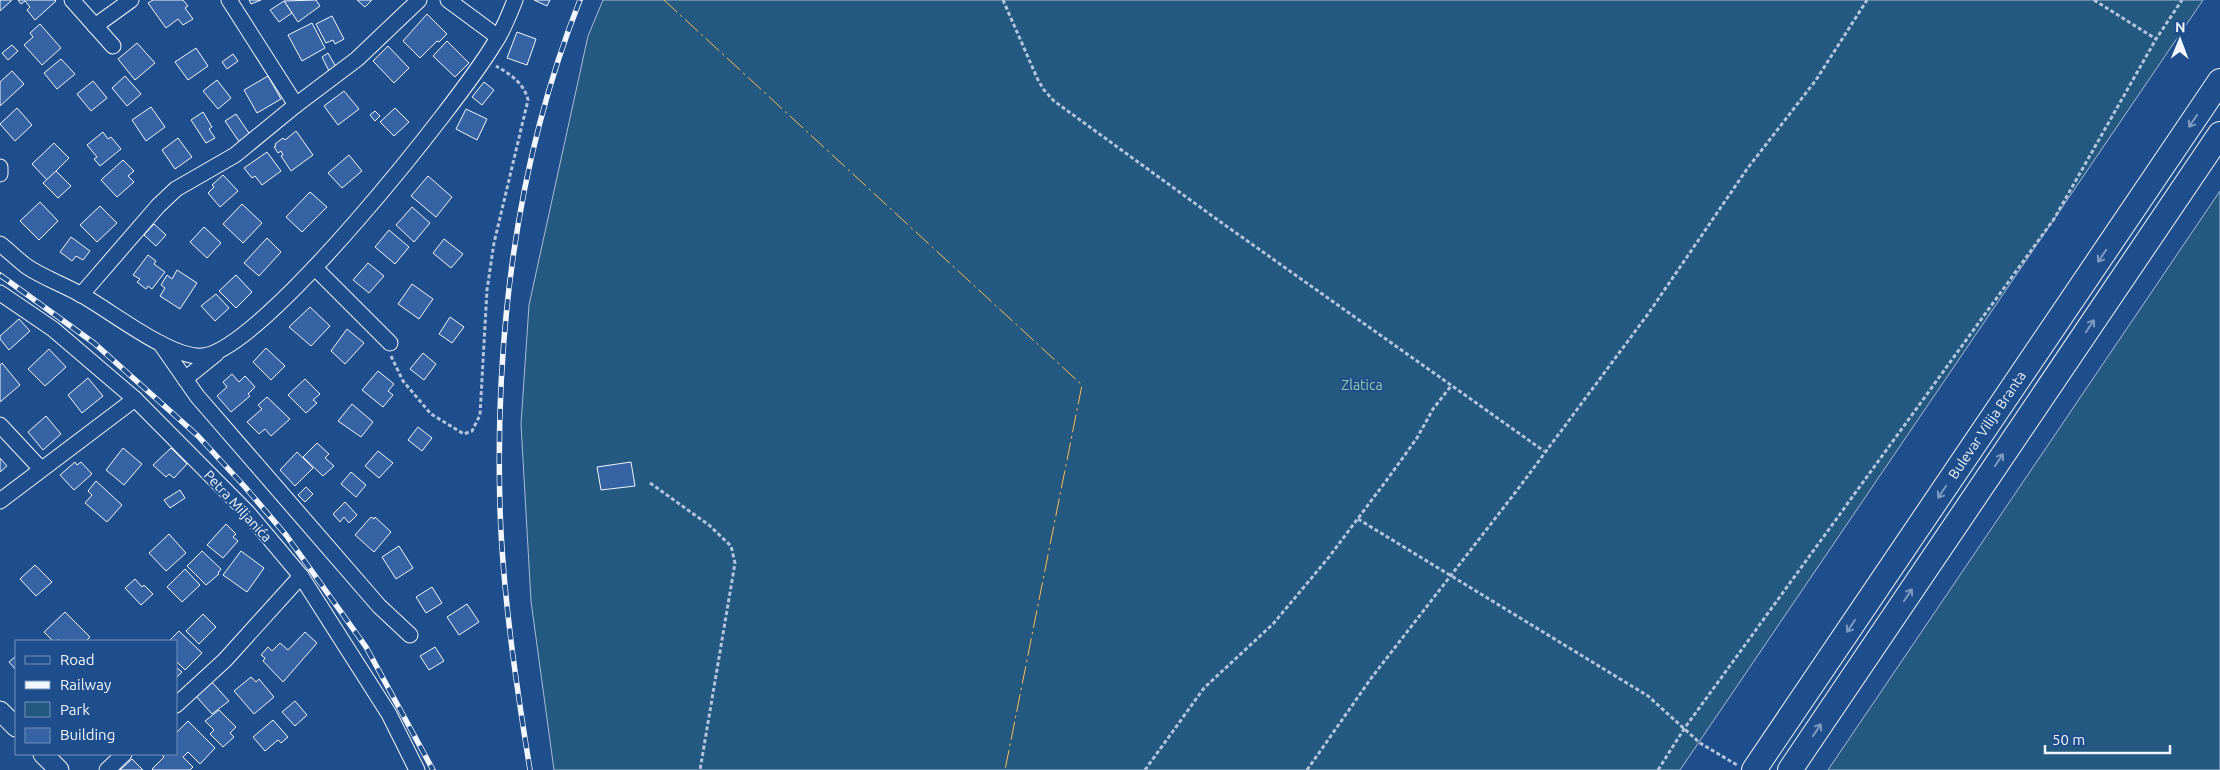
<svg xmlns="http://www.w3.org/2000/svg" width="2220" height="770" font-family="Ubuntu,sans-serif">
<rect width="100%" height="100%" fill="#1f4e8c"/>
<g fill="#245a82" stroke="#a8bbd7">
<polygon points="603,0 2203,0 1680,770 554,770 531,601 521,424 529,305 588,36"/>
<polygon points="2220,191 2220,770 1828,770"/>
</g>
<g fill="#3563a3" stroke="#f2f6ff">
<polygon points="0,0 12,0 0,11"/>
<polygon points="18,0 55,0 56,1 35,20 27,10 30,7 25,1 21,4"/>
<polygon points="153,0 183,0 188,6 185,8 193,19 183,25 178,19 166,28 148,3"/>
<polygon points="249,0 261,0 251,4"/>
<polygon points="316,0 320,6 298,22 284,1"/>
<polygon points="357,0 372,0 365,7"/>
<polygon points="534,0 550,0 547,6"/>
<polygon points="284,1 292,13 279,22 270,10"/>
<polygon points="427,14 447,34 439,42 437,41 420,58 403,41"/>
<polygon points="332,16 344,39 335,44 333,40 326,43 316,24"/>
<polygon points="312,23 325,48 302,61 288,35"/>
<polygon points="40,24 61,48 42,65 24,45 33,37 30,33"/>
<polygon points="517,32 536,39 527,65 507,58"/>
<polygon points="447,41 469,63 455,77 433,56"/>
<polygon points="137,43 155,63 135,80 118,59"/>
<polygon points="12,45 18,51 8,60 2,53"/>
<polygon points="388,46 409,68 394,83 373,61"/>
<polygon points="196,48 208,66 188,80 175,62"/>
<polygon points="328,53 336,67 329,71 322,57"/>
<polygon points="233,54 238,61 227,69 222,62"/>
<polygon points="61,59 75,74 57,89 44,73"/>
<polygon points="12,71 24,84 0,106 0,82"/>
<polygon points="125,76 141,94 127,106 112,88"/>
<polygon points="268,76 281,99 257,113 244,90"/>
<polygon points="217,80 231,98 218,109 203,91"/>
<polygon points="93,81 107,98 91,111 77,94"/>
<polygon points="484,82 494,90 482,105 472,97"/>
<polygon points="344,91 359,109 338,125 324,106"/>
<polygon points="151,107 165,127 146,141 132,120"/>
<polygon points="17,108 32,125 15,141 0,124"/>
<polygon points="395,108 409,122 394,136 380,122"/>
<polygon points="466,109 487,119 477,140 456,129"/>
<polygon points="375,111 380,116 375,121 370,115"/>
<polygon points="203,112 212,127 209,129 215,138 206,143 191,120"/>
<polygon points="236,114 251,136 240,143 225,121"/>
<polygon points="296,131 313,155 291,171 281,156 283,155 281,151 278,153 274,147 276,146 275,144 283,138 285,140"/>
<polygon points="103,132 108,139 111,137 121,149 100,166 94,159 97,157 87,145"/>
<polygon points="178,138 192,157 175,169 162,150"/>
<polygon points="54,143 69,158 47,180 32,164"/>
<polygon points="267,152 281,171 262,185 255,176 252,178 244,168"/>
<polygon points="349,155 362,171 342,188 328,173"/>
<polygon points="123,160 134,171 128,176 134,182 117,197 101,180"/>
<polygon points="56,171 71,186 58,198 43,183"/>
<polygon points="223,175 238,191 220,207 208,193 214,187 212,185"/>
<polygon points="428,176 452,197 436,217 411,196"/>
<polygon points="310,192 327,207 302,232 286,217"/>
<polygon points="40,202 58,221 39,240 20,221"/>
<polygon points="242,204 262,223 243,243 223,224"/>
<polygon points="100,206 117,223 97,242 80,225"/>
<polygon points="412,207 430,223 414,242 396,225"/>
<polygon points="154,224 166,235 156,246 144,235"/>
<polygon points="204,227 221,243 207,258 190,242"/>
<polygon points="389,230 409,247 395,264 375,247"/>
<polygon points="71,237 90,251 83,260 76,256 72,261 60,252"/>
<polygon points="267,238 281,252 259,276 244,263"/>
<polygon points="444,239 463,254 451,268 433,253"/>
<polygon points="148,255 156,261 154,264 165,272 152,289 148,286 146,289 137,282 140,279 133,275"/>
<polygon points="368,263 384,276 369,293 353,280"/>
<polygon points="177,270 197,283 180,309 160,296 165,288 161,285 167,275 172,279"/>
<polygon points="236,275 252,292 236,308 219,291"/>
<polygon points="412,284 433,299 419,319 398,304"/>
<polygon points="216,294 229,308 215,321 201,306"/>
<polygon points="310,307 330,326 311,346 289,327"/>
<polygon points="450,317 464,327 452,343 439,334"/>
<polygon points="19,319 30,331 9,350 0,339 0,336"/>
<polygon points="347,329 364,343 345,364 331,351"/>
<polygon points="266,348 285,366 271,380 253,362"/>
<polygon points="49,349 66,367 45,386 28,369"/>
<polygon points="423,353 436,364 424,380 410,369"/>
<polygon points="2,363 20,385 0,402 0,365"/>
<polygon points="378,371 394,384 388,391 393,395 383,407 362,390"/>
<polygon points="232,374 239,382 245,376 255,387 248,394 250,396 231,412 217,396 227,387 223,382"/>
<polygon points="88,378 103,396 82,413 68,395"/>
<polygon points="305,379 320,394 313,400 317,403 306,413 288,395"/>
<polygon points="267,397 290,419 271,436 265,429 259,434 247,422 262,409 258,405"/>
<polygon points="352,404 373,422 361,437 338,421"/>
<polygon points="46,416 61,434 43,450 28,432"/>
<polygon points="418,427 432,438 422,451 408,440"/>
<polygon points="317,443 329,454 325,458 334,466 323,476 303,457"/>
<polygon points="123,448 142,464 124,485 106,470"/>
<polygon points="171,448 187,464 174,478 169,474 166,477 153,465"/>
<polygon points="378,451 393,463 379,478 365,466"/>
<polygon points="297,452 313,468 295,486 280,470"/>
<polygon points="0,458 7,466 0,472"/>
<polygon points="75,462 77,465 81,462 92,474 74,490 60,475"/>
<polygon points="631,462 635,486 601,490 597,467"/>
<polygon points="351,472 366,485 356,497 341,484"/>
<polygon points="96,481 122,505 107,522 85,503 92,495 88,491"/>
<polygon points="306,487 313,494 305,502 298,495"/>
<polygon points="180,490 185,498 170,508 164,500"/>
<polygon points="345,502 357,515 349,523 344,517 340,522 333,514"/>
<polygon points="371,517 374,519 375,517 391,532 374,552 355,535"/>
<polygon points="226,524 236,534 233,537 238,541 223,558 207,545"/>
<polygon points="169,534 186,553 166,571 149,553"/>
<polygon points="399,546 413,568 396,579 382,557"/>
<polygon points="202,551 221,569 218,573 219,574 206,585 187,566"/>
<polygon points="241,551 264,568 247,592 223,575"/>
<polygon points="35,565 52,582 36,596 20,579"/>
<polygon points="185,569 200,585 182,602 167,587"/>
<polygon points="135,579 142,587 144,585 153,594 141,605 125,588"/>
<polygon points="432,587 442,603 426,613 416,597"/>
<polygon points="467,604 479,622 459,635 447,617"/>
<polygon points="65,612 90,637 86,641 61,641 59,640 53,641 44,632"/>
<polygon points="203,614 216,627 199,644 186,631"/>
<polygon points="179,631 202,653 185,670 176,661 176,641 169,641"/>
<polygon points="305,632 317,643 283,682 263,661 265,658 261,655 268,647 272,651 280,643 288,650"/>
<polygon points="435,647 444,661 429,670 420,656"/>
<polygon points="16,656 16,670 9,662"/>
<polygon points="176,667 182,672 176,678"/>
<polygon points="251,677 256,682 259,679 274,697 254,714 234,691"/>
<polygon points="210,680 229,701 212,714 194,694"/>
<polygon points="295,701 307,715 295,726 282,712"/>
<polygon points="219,710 236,727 230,733 234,737 223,747 210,734 214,730 205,721"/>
<polygon points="273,720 288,737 281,743 278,740 265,751 253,737"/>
<polygon points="188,721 215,748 200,764 188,752 183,757 193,767 190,770 153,770 152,769 164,757 161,754 176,754 176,733"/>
<polygon points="132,759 143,770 120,770"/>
</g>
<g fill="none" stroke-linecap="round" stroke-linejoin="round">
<g stroke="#f2f6ff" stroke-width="17">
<g id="minor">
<polyline points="72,0 113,46"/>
<polyline points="229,0 296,105"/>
<polyline points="448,0 498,37"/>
<polyline points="95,26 131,0"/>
<polyline points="0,167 0,174"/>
<path d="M0 244C9 251 17 259 26 266 42 277 62 284 80 294 110 310 170 359 203 356 263 350 459 102 494 44 503 31 509 15 515 0"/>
<polyline points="315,268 390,343"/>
<polyline points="0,293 53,329 135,399 248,513 301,576 389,714 417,770"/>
<polyline points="81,295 158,206 176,189 235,155 296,105 357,59 419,0"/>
<polyline points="160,343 197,396 379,606 410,635"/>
<polyline points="185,379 216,354"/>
<polyline points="0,425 41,469"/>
<polyline points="0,501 135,399"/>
<polyline points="176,705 225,660 301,576"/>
<polyline points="107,770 124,754"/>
</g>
</g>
<g stroke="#f2f6ff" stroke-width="21">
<g id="tertiary">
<polyline points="0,711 16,727"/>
<polyline points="43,754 59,770"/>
</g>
</g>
<g stroke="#f2f6ff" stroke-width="26">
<g id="primary">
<polyline points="1754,770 2220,81"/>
<polyline points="1790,770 2220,134"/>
</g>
</g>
<g stroke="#b3c4dc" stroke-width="3" stroke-dasharray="4 2.5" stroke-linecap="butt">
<polyline points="1003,0 1038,80 1044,90 1054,101 1222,223 1544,451"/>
<polyline points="2094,0 2156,39 2182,0"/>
<path d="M391 356 403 381 431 414 464 434 472 431 480 415 487 290 494 243 528 100C524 83 510 74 496 66"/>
<polyline points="650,483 709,525 731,546 735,563 700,770"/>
<polyline points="1358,519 1648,696 1700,743 1737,765"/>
<polyline points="1145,770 1204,688 1273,624 1329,557 1386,481 1417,438 1433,409 1451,386"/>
<polyline points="1307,770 1372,677 1518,489 1648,314 1747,169 1816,80 1867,0"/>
<polyline points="1658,770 1684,729 2054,219 2156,39"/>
</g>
<use href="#minor" stroke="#1f4e8c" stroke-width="15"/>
<use href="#tertiary" stroke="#1f4e8c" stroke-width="19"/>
<use href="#primary" stroke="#1f4e8c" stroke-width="24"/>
<g stroke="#f2f6ff" stroke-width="5.5">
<g id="rail">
<polyline points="0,275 94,343 198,436 245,487 286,535 366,647 433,770"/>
<path d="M530 770C516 683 503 596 500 509 495 337 516 161 580 0"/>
</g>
</g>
<use href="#rail" stroke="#1f4e8c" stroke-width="4" stroke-dasharray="11" stroke-linecap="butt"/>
<polyline stroke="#ffb74d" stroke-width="1" stroke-dasharray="18 4 2.5 4" stroke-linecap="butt" points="664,0 1082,385 1005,770"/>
</g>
<defs><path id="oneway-shaft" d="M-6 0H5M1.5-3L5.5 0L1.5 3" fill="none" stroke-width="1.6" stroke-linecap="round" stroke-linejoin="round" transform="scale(1.25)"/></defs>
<g stroke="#7e9ac0">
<use href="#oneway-shaft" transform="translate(2193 121) rotate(124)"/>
<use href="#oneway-shaft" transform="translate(2102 256) rotate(124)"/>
<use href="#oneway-shaft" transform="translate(2090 326) rotate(-56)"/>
<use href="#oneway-shaft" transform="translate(1999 460) rotate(-56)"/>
<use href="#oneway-shaft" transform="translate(1942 492) rotate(124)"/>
<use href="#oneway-shaft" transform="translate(1908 595) rotate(-56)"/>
<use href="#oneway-shaft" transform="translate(1851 626) rotate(124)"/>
<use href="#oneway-shaft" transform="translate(1817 730) rotate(-56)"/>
</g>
<g text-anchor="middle" stroke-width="4" stroke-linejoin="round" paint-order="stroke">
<g font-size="14" fill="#97c8a6" stroke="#1f4e8c">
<text x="1362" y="390">Zlatica</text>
</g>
<g font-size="14" fill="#f2f6ff" stroke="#1f4e8c">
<text transform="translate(1987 425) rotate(-56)" y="5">Bulevar Vilija Branta</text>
<text transform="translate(238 506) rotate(47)" y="5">Petra Miljanića</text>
</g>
</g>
<rect x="15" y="640" width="162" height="115" fill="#1f4e8c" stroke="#7391ba"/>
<rect x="25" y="656" width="25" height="8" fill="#1f4e8c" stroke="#7391ba"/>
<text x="60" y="665" font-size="15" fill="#f2f6ff">Road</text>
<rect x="25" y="681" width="25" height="8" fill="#f2f6ff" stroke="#7391ba"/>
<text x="60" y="690" font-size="15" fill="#f2f6ff">Railway</text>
<rect x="25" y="702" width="25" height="15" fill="#245a82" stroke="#7391ba"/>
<text x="60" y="715" font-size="15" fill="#f2f6ff">Park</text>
<rect x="25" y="728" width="25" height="15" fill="#3563a3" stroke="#7391ba"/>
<text x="60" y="740" font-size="15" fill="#f2f6ff">Building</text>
<g transform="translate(2180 40) rotate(1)" stroke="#1f4e8c" stroke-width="4" paint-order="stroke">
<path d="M0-4L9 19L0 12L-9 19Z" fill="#f2f6ff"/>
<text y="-8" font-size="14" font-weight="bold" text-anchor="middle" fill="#f2f6ff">N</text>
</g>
<path d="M2045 745v8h125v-8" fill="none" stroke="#f2f6ff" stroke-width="2.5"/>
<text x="2052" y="745" font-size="15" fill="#f2f6ff" stroke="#1f4e8c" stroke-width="4" paint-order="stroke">50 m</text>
</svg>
